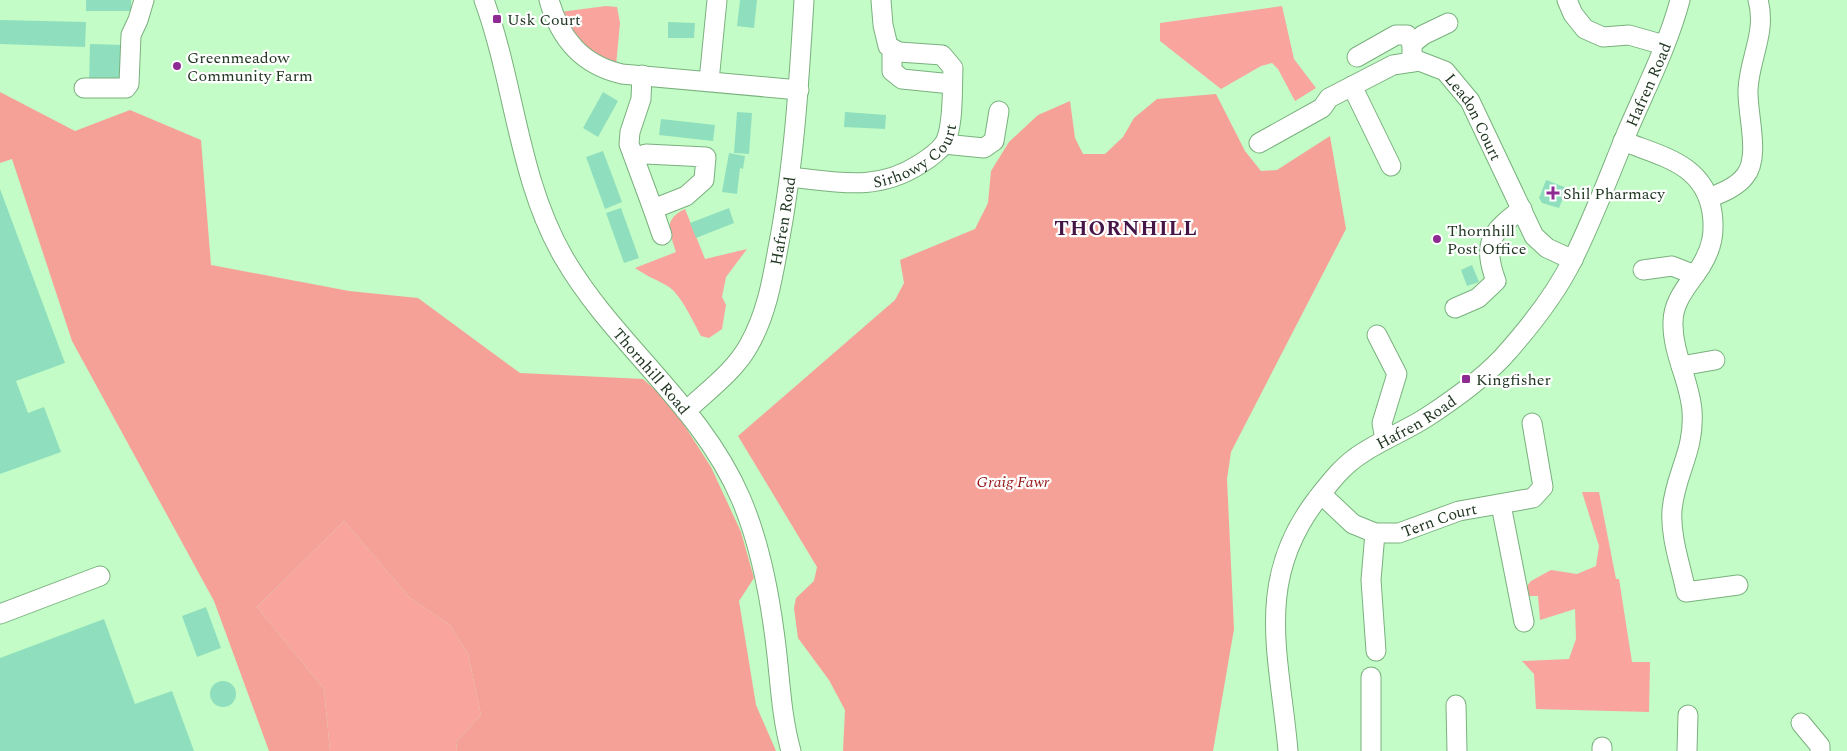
<svg xmlns="http://www.w3.org/2000/svg" width="1847" height="751" font-family="Spectral,serif">
<rect width="100%" height="100%" fill="#c3fcc6"/>
<g fill="#f9a49c">
<path d="M606 6 617 7 620 23 616 66C586 55 574 39 560 12Z"/>
<polygon points="1282,6 1294,59 1316,88 1295,101 1278,69 1272,63 1261,66 1221,89 1160,41 1160,23"/>
<path d="M685 209 705 259 747 249 726 277 722 297 726 305 722 329 709 338 701 336C694 323 681 295 669 287 658 280 646 276 635 268L676 252C670 232 662 220 685 209Z"/>
<polygon points="1582,492 1599,492 1616,579 1619,579 1632,662 1650,662 1649,712 1536,709 1534,674 1522,661 1569,659 1576,639 1575,609 1540,620 1538,596 1526,596 1523,591 1531,581 1551,570 1577,574 1596,566 1599,546"/>
<polygon points="344,521 409,597 450,625 468,654 481,715 456,742 457,751 330,751 324,689 257,607"/>
</g>
<g fill="#f6a198">
<polygon points="0,92 75,131 130,110 201,140 211,265 349,291 418,298 520,373 643,379 670,403 711,467 741,532 754,578 739,601 756,705 776,751 457,751 456,742 481,715 468,654 450,625 409,597 344,521 257,607 324,689 330,751 269,751 214,601 72,341 12,159 0,163"/>
<polygon points="1216,94 1245,151 1261,171 1277,170 1330,136 1346,229 1231,452 1227,479 1234,629 1213,751 843,751 845,710 829,680 798,638 794,608 796,598 814,581 817,567 738,436 895,300 904,283 900,260 975,229 988,203 991,171 1009,142 1038,115 1070,101 1075,138 1083,154 1105,154 1123,137 1134,118 1157,99"/>
</g>
<g fill="#8fdfbe">
<rect x="86" y="0" width="45" height="11"/>
<polygon points="740,0 757,0 754,28 737,26"/>
<polygon points="0,20 86,22 85,47 0,44"/>
<polygon points="668,22 695,23 694,38 668,38"/>
<polygon points="90,44 123,45 123,84 89,84"/>
<polygon points="603,92 618,101 598,137 583,128"/>
<polygon points="737,112 752,113 749,154 734,153"/>
<polygon points="845,112 886,115 885,129 844,127"/>
<polygon points="661,119 715,125 713,141 659,135"/>
<polygon points="603,151 622,202 605,209 586,157"/>
<polygon points="729,153 745,156 743,169 740,168 737,194 722,192"/>
<polygon points="1546,180 1567,188 1559,208 1542,203 1539,198"/>
<polygon points="0,189 65,363 16,381 28,413 44,407 61,452 0,474"/>
<polygon points="621,208 639,258 624,263 606,213"/>
<polygon points="729,208 734,223 696,238 690,223"/>
<polygon points="1472,265 1479,282 1467,286 1461,270"/>
<polygon points="206,607 221,648 197,657 182,616"/>
<polygon points="104,619 135,704 172,691 194,751 0,751 0,658"/>
<circle cx="223" cy="694" r="13"/>
</g>
<g fill="none" stroke-linecap="round" stroke-linejoin="round">
<g stroke="#7ab07e" stroke-width="21">
<g id="minor">
<path id="s1" d="M484 0C515 85 518 179 564 258 614 344 701 405 741 499 759 541 768 586 774 631 780 671 780 712 791 751"/>
<path d="M549 0C560 39 582 65 622 74L799 90"/>
<polyline points="1567,0 1573,14 1585,29 1603,37 1629,35 1664,45"/>
<polyline points="1412,44 1423,35 1448,23"/>
<polyline points="892,49 892,71 902,79 952,84"/>
<polyline points="1357,57 1396,35 1407,35 1412,44 1412,62"/>
<polyline points="709,81 717,0"/>
<polyline points="1352,86 1391,166"/>
<polyline points="84,88 126,88 129,84 131,35 138,20 144,0"/>
<path d="M1623 141C1663 157 1704 164 1712 212 1715 233 1712 248 1701 266 1690 283 1673 300 1673 322 1672 353 1690 381 1692 411 1695 451 1675 474 1672 510 1670 537 1681 566 1686 592L1738 585"/>
<path id="s2" d="M1259 143 1322 108 1329 98 1393 65 1419 61 1445 71 1470 101 1534 236 1547 248 1573 260"/>
<polyline points="944,144 984,148 994,141 999,111"/>
<polyline points="634,158 646,154 706,157 704,180 686,196 653,209 629,144 630,132 641,99 642,75"/>
<path id="s3" d="M790 177C838 182 877 192 920 164 928 159 938 152 944 144 954 129 952 87 953 68L942 55 899 52 888 46 883 25 881 0"/>
<path d="M1709 198C1721 193 1737 187 1745 176 1761 157 1747 114 1748 90 1749 59 1767 32 1758 0"/>
<polyline points="653,209 662,235"/>
<polyline points="1643,270 1672,266 1695,275"/>
<path d="M1455 308 1478 298 1496 281C1482 243 1491 232 1522 209"/>
<polyline points="1377,335 1397,374 1382,423 1385,440"/>
<polyline points="1681,366 1715,360"/>
<path id="s4" d="M686 411C707 391 735 371 749 345 766 315 772 282 778 248 794 166 799 83 804 0"/>
<path id="s5" d="M1321 494 1353 524 1375 533H1399L1459 511 1533 498 1543 487 1532 423"/>
<polyline points="1501,505 1524,622"/>
<polyline points="1375,533 1371,580 1376,651"/>
<polyline points="0,614 100,576"/>
<polyline points="1456,705 1457,751"/>
<polyline points="1801,723 1820,746 1820,751"/>
<polyline points="1602,747 1602,751"/>
<path id="s6" d="M1288 751C1280 657 1253 582 1317 499 1331 481 1344 464 1364 452 1384 439 1407 430 1427 417 1453 400 1481 380 1502 358 1529 328 1555 296 1573 259 1594 217 1610 173 1628 130 1646 88 1668 45 1680 0"/>
<polyline points="1371,751 1371,677"/>
<polyline points="1687,751 1688,715"/>
</g>
</g>
<use href="#minor" stroke="#fff" stroke-width="19"/>
</g>
<g fill="#8e2b93" stroke="#fff" stroke-width="2">
<rect x="492" y="14" width="10" height="10" rx="2.5"/>
<circle cx="177" cy="66" r="5"/>
<path d="M1550.5 185.5h5v5h5v5h-5v5h-5v-5h-5v-5h5z"/>
<circle cx="1437" cy="239" r="5"/>
<rect x="1461" y="374" width="10" height="10" rx="2.5"/>
</g>
<g text-anchor="middle" stroke-width="4.5" stroke-linejoin="round" paint-order="stroke">
<g font-size="16" fill="#213722" stroke="#fff" text-anchor="start">
<text x="507" y="25">Usk Court</text>
<text x="187" y="63">Greenmeadow<tspan x="187" dy="18">Community Farm</tspan></text>
<text x="1563" y="199">Shil Pharmacy</text>
<text x="1447" y="236">Thornhill<tspan x="1447" dy="18">Post Office</tspan></text>
<text x="1476" y="385">Kingfisher</text>
</g>
<g font-size="16" fill="#213722" stroke="#fff">
<text dy="6" stroke="none"><textPath href="#s6" startOffset="809">Hafren Road</textPath></text>
<text dy="6" stroke="none"><textPath href="#s2" startOffset="265">Leadon Court</textPath></text>
<text dy="6" stroke="none"><textPath href="#s3" startOffset="135">Sirhowy Court</textPath></text>
<text dy="6" stroke="none"><textPath href="#s4" startOffset="221">Hafren Road</textPath></text>
<text dy="6" stroke="none"><textPath href="#s1" startOffset="414">Thornhill Road</textPath></text>
<text dy="6" stroke="none"><textPath href="#s6" startOffset="389">Hafren Road</textPath></text>
<text dy="6" stroke="none"><textPath href="#s5" startOffset="134">Tern Court</textPath></text>
</g>
<g font-size="16" font-style="italic" fill="#94161a" stroke="#fff">
<text x="1013" y="487">Graig Fawr</text>
</g>
<g font-size="21" font-weight="bold" letter-spacing="1" fill="#451547" stroke="#fff">
<text x="1126" y="235">THORNHILL</text>
</g>
</g>
</svg>
